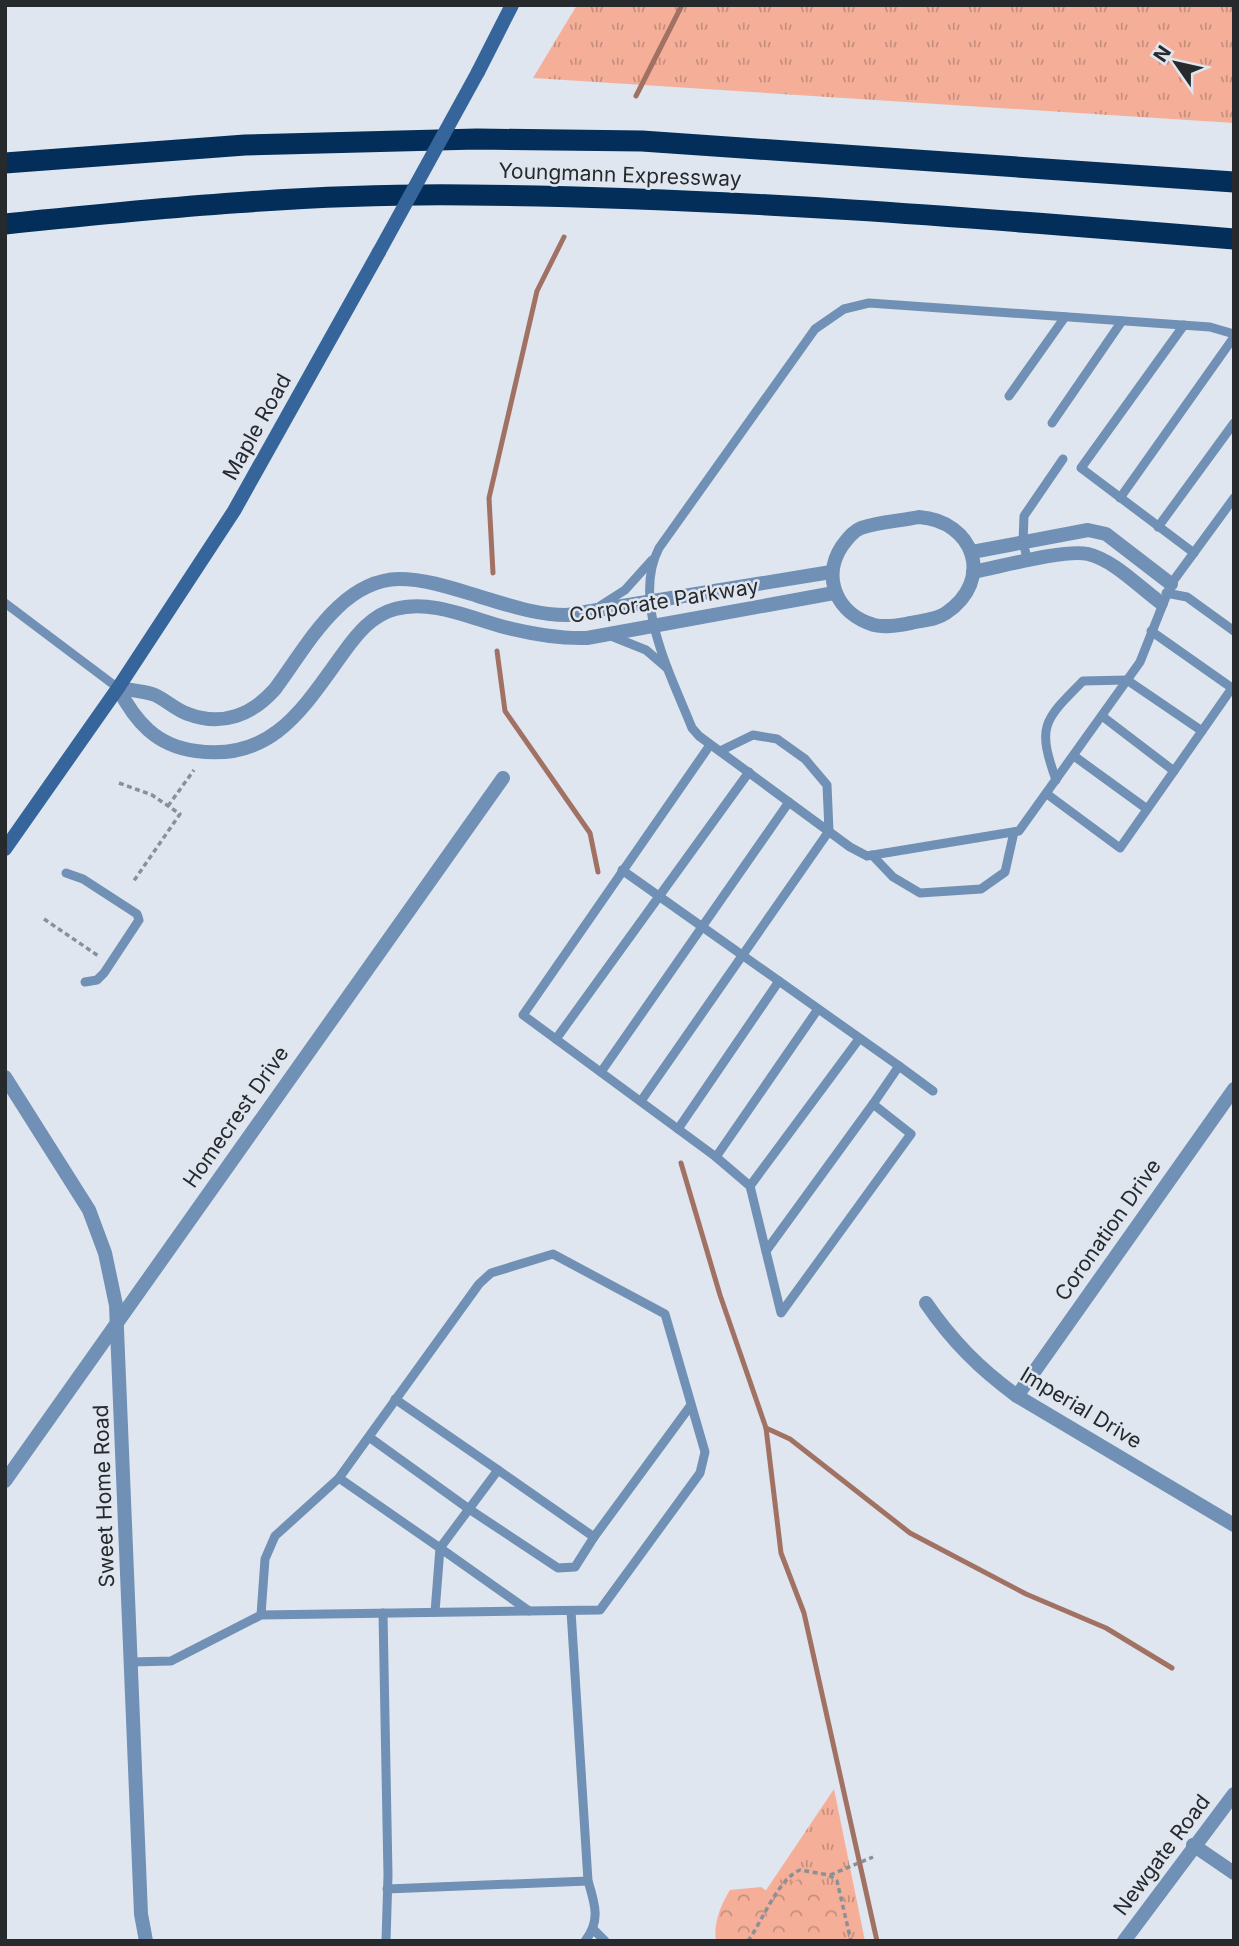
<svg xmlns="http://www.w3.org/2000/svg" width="1239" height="1946" font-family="Inter,sans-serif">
<defs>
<pattern id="grass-tufts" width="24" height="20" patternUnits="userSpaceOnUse" patternTransform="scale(1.75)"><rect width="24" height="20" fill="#f5af99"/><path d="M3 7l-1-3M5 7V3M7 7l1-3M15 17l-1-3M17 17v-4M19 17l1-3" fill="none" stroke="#c68f7d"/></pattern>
<pattern id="forest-crowns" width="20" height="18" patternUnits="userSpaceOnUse" patternTransform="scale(1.75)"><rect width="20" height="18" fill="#f5af99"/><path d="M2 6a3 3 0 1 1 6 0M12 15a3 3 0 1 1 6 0" fill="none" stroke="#c68f7d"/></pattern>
</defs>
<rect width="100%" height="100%" fill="#dfe6ef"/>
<g fill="url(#grass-tufts)">
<polygon points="577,5 1234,5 1234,123 533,78"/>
<polygon points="834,1789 865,1941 732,1941"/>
</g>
<path fill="url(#forest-crowns)" d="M805 1877 814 1883 817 1894 831 1896 837 1905 842 1941H716C713 1924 721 1904 730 1890L761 1887 773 1895 779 1894 788 1883Z"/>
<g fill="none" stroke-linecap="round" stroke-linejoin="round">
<g stroke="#a17264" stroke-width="5">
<polyline points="636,96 682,5"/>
<polyline points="493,573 489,498 537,291 564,237"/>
<polyline points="497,651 505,711 590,833 598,872"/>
<polyline points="681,1163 720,1295 766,1428 781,1553 804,1613 877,1941"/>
<polyline points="766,1428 790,1439 910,1533 1026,1594 1106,1628 1172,1668"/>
</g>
<g stroke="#8b9096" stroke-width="3.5" stroke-dasharray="5 3.5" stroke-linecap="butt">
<polyline points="119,783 152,795 180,814 133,882"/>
<polyline points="168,806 194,770"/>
<polyline points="44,919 100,957"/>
<polyline points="830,1875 873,1857"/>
<path d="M748 1941C763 1920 778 1879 800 1870L829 1875 837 1881 851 1941"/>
</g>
<g stroke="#7090b5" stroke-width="9">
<polyline points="1184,325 1081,468 1194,553"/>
<path d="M1234 334 1210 327 869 303 844 309 815 329 659 548C631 602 672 677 692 728L699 736 850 847 867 856 1019 831 1140 662 1171 584 1234 498"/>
<polyline points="1009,396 1065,317"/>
<polyline points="1052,423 1122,321"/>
<polyline points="1120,498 1234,337"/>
<polyline points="1158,527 1234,423"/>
<polyline points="1028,562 1023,542 1024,516 1063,459"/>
<polyline points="1166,593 1187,597 1234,631"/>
<polyline points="5,603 118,688"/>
<polyline points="600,606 625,590 652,560"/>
<polyline points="1151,631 1232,688 1202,731"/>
<polyline points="611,636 646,650 667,668"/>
<polyline points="1102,716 1174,771"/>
<polyline points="710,745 523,1015 716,1157 750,1186 781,1313 911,1134 873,1104 899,1066 933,1091"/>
<polyline points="1074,756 1147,809"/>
<path d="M1047 794 1120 848 1202 731 1127 680 1083 681C1043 721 1037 726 1056 780"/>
<polyline points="872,855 893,877 920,893 981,889 1005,872 1014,832"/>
<polyline points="622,870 899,1066"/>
<polyline points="66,873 83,879 137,914 139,920 104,973 97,980 85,982"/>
<polyline points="556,1039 749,772"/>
<polyline points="601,1072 789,802"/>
<polyline points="641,1101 829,831 827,785 805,759 777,739 753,735 720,751"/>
<polyline points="678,1129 779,981"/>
<polyline points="716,1157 818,1009"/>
<polyline points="750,1186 859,1039"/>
<polyline points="766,1251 873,1104"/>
<polyline points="395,1399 498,1470 440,1548 529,1611"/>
<polyline points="369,1437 469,1509 558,1568 575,1567 594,1537"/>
<polyline points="498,1470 594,1537 691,1405"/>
<polyline points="339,1478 440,1548 435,1612"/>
<polyline points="383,1613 388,1875 386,1941"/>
<polyline points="132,1662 171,1661 261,1615 600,1610 700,1473 705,1452 665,1314 553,1254 491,1273 479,1284 339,1478 275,1536 265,1559 261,1615"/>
<polyline points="387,1889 588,1881 571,1611"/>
<polyline points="594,1930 605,1941"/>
<path d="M585 1941C601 1921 595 1904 588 1881"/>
</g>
<g stroke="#7090b5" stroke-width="14">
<path d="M919 517C974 521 995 580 946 613 936 620 923 620 911 623 899 625 886 628 874 625 837 614 821 578 842 546 847 539 853 531 861 528 878 522 900 521 919 517Z"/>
<polyline points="972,552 1088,530 1106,534 1171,584"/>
<path d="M973 572C1000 567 1064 549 1088 554 1114 560 1140 588 1161 603"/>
<path d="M118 688C135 721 156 746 196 751 273 762 304 707 344 652 357 634 372 615 395 609 431 599 470 618 504 627 532 634 558 639 587 638L834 593"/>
<path d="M118 688C130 690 144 691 155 695 166 700 176 710 188 714 222 727 252 715 275 689 306 648 340 580 399 579 426 579 452 588 478 596 508 605 536 615 567 615L831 572"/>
<path d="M926 1303C952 1341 980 1369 1017 1396L1234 1525"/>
<polyline points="1017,1396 1234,1089"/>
<polyline points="5,1481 503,778"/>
<polyline points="1193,1845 1234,1873"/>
<polyline points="1124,1941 1234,1794"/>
</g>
<polyline stroke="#7090b5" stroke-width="14" points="5,1077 89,1210 105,1253 116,1305 141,1914 146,1941"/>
<g stroke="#36659b" stroke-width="14">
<polyline points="478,72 512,5"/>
<polyline points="5,849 118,688 234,511 379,252"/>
</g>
<g stroke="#032e59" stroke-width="21">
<polyline points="5,163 245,145 477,139 642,141 1234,182"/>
<path d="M5 224C159 208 313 193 468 195 724 197 979 218 1234 239"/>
</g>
<polyline stroke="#36659b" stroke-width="14" points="379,252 478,72"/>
</g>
<g text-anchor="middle" stroke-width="5" stroke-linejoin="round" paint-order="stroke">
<g font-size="21" fill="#272a2d" stroke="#dfe6ef">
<text transform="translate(620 175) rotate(2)" y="7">Youngmann Expressway</text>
<text transform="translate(257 427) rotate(-61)" y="7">Maple Road</text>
<text transform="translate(664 601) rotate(-9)" y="7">Corporate Parkway</text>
<text transform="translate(236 1117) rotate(-55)" y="7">Homecrest Drive</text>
<text transform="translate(1108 1230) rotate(-55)" y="7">Coronation Drive</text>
<text transform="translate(1081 1408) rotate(31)" y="7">Imperial Drive</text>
<text transform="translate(104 1496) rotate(-92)" y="7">Sweet Home Road</text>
<text transform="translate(1162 1855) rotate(-53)" y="7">Newgate Road</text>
</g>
</g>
<rect width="1239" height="1946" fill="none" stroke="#272a2d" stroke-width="14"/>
<g transform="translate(1176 63) rotate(304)" stroke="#dfe6ef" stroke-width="5" paint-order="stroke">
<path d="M0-5L12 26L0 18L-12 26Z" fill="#272a2d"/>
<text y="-10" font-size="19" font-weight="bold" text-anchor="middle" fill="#272a2d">N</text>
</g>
</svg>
